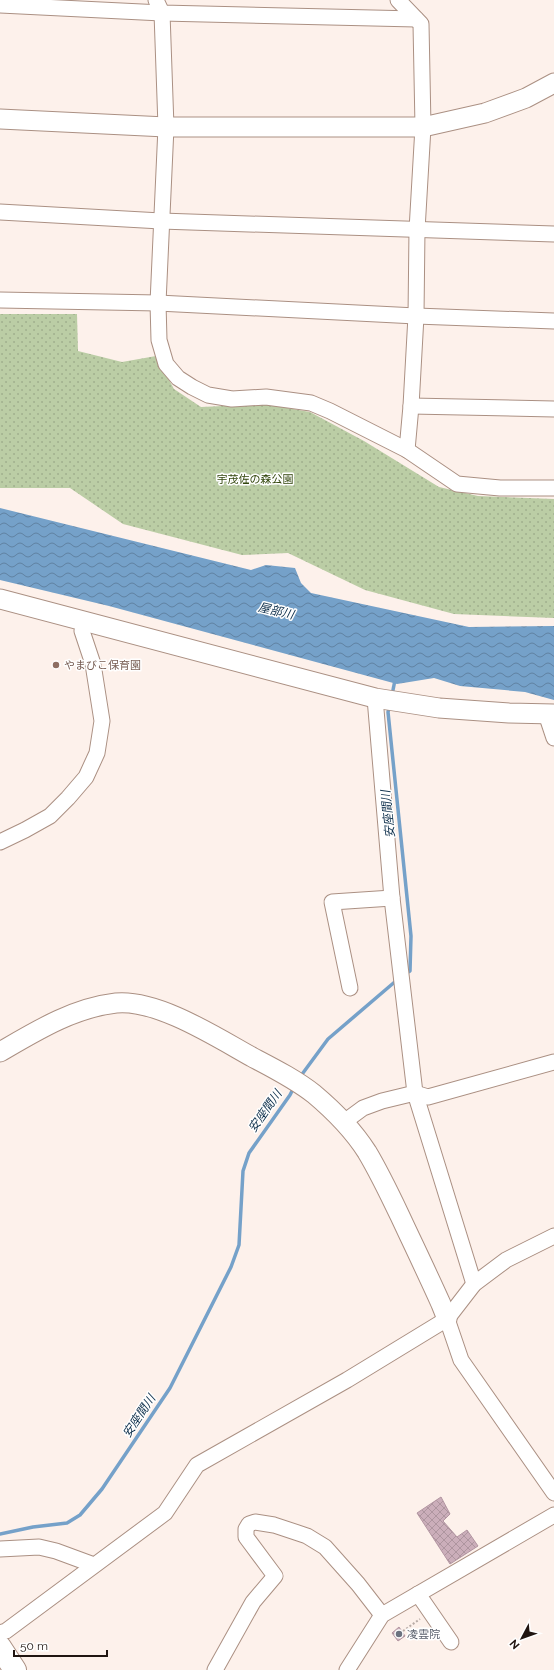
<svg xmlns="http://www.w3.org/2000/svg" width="554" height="1670" font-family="Raleway,'Noto Sans JP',sans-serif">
<defs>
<pattern id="park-dots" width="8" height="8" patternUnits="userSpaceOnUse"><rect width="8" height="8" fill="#bbcda5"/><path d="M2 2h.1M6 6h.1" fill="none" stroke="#a0af8d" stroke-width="1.8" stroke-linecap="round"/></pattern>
<pattern id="water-waves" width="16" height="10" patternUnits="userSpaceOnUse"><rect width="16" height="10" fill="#75a1c9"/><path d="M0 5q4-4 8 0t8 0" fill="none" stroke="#6082a2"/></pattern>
<pattern id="building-cross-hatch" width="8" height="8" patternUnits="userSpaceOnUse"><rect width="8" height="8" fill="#cbaeba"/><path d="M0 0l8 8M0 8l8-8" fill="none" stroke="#ae959f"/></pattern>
</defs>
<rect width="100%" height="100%" fill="#fdf1eb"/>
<polygon fill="url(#park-dots)" points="0,314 77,314 78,351 122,362 156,356 174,389 201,407 264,404 310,412 364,441 439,487 478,496 554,499 554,618 454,614 365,590 288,553 242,555 123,524 70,488 0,488"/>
<polygon fill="url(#water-waves)" points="0,508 251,570 266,565 295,568 301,583 311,593 469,627 554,626 554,700 525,692 460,686 434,678 397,684 109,606 0,580"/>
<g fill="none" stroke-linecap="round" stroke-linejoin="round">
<g stroke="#75a1c9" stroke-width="3.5">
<polyline points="392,695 395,680"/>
<polyline points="390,705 388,712 411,936 410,971 405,974"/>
<polyline points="300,1077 328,1039 397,980"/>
<polyline points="0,1534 33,1527 67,1523 80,1515 102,1489 170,1388 231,1267 239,1245 243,1171 249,1153 290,1095 294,1087"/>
</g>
</g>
<g fill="url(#building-cross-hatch)" stroke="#b295a1">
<polygon points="441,1497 450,1514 443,1521 457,1537 467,1530 478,1546 450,1564 417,1513"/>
<polygon points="399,1627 405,1636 398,1641 392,1633"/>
</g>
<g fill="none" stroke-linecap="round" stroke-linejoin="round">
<g stroke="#ab9083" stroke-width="17">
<g id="minor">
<polyline points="156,0 162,13 166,127 158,303 159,340 166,364 178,378 192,387 208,395 232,399 266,397 311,403 330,411 407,450 457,484 500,488 554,488"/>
<polyline points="398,0 421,24 423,127 417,230 416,316 411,406 407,450"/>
<polyline points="0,5 162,13 416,19"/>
<polyline points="0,212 161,221 554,234"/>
<polyline points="0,300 158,303 416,316 554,321"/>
<polyline points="411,406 554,409"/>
<polyline points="375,698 392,898 415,1093 474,1284"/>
<polyline points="546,714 554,738"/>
<polyline points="0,842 25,830 50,816 68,798 86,777 97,753 102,721 93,664 82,631 85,621"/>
<polyline points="350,988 332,902 392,898"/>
<polyline points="344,1122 363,1108 382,1101 415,1093 428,1097 554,1062"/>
<polyline points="447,1319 461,1360 554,1493"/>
<polyline points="0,1549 39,1547 56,1551 94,1565"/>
<polyline points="418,1594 451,1642"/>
<polyline points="0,1633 6,1631 165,1513 197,1465 347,1380 447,1319 474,1284 506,1260 554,1236"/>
<polyline points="215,1670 253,1602 275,1576 246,1537 246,1529 249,1524 255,1522 274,1525 307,1536 325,1547 358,1584 382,1615"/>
<polyline points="347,1670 382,1615 554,1515"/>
</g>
</g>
<g stroke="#ab9083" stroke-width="21">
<g id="tertiary">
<polyline points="0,119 166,127 423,127 485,113 526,98 554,83"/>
<polyline points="0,599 375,698 439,708 509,713 554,714"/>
<path d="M0 1052C36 1031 73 1008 116 1003 157 999 216 1037 252 1057 273 1068 295 1079 314 1094 333 1110 353 1130 367 1152 379 1172 390 1195 400 1216 414 1246 428 1275 441 1304L447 1319"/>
</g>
</g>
<g stroke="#ab9083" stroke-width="24">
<polyline id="trunk" points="0,1647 15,1670"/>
</g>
<polyline stroke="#b8aca7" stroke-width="2" stroke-dasharray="2 2" stroke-linecap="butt" points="403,1631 420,1619"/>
<use href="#minor" stroke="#fff" stroke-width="15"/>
<use href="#tertiary" stroke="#fff" stroke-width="19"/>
<use href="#trunk" stroke="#fff" stroke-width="22"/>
</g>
<circle fill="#8d6e63" stroke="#fff" stroke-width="1.5" cx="56" cy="665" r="4"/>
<circle fill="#6b7280" stroke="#fff" stroke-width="1.5" cx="399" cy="1634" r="4"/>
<g text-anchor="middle" stroke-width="3" stroke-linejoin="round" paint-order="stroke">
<g font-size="11" fill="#32460c" stroke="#fff">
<text x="255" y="483">宇茂佐の森公園</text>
</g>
<g font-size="11" fill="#785e54" stroke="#fff" text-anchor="start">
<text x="64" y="669">やまびこ保育園</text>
</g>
<g font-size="11" fill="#5b616d" stroke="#fff" text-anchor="start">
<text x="407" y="1638">凌雲院</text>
</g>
<g font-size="12" font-style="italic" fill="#0e2f4b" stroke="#fff">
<text transform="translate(276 611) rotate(13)" y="4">屋部川</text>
<text transform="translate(388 814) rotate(-96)" y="4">安座間川</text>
<text transform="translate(265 1111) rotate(-55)" y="4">安座間川</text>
<text transform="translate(139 1416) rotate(-56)" y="4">安座間川</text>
</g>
</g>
<g transform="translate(522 1638) rotate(229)" stroke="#ffffff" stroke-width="3" paint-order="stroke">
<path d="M0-3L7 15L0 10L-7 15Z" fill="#201511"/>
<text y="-6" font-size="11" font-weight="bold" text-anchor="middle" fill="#201511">N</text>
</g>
<path d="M14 1650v6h93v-6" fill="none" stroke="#201511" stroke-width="2"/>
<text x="20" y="1650" font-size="12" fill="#201511" stroke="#ffffff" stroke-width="3" paint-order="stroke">50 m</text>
</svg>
